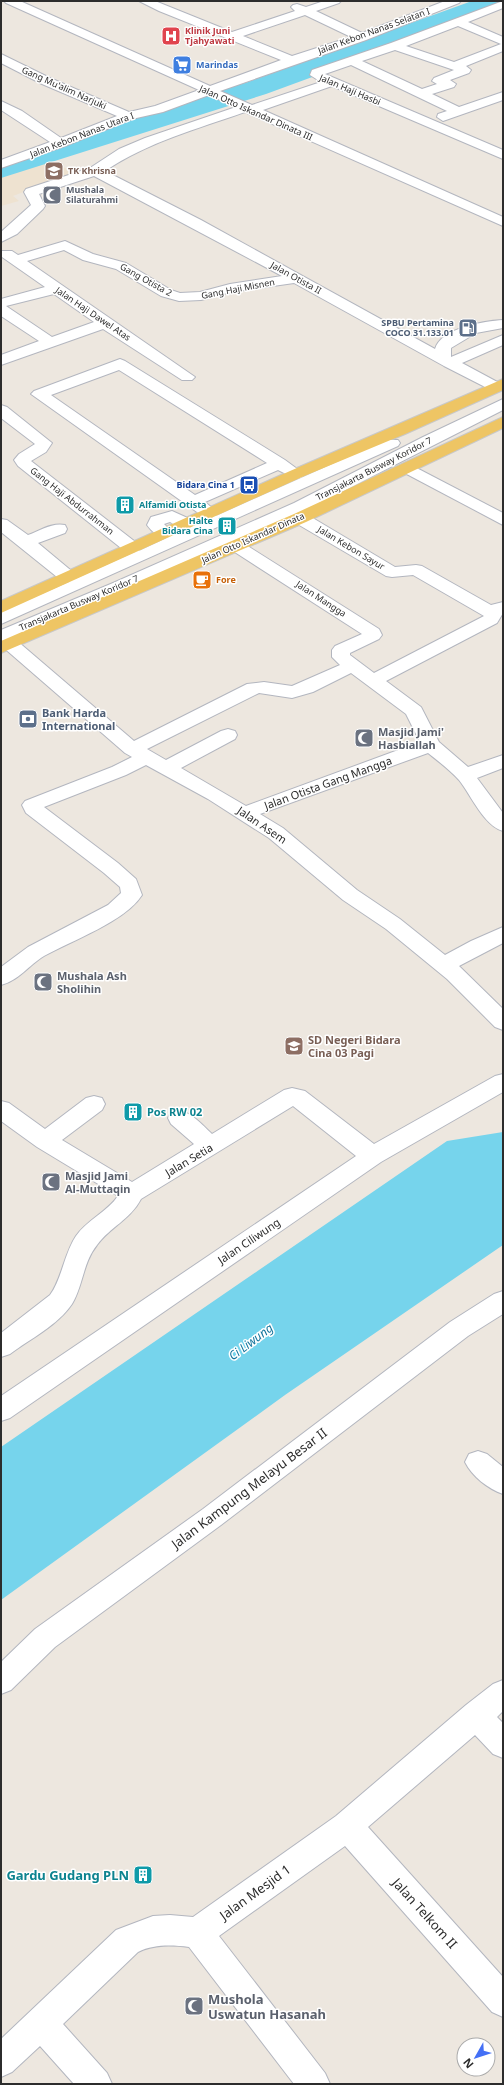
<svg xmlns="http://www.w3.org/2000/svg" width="504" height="2085" font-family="'Noto Sans',sans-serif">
<rect width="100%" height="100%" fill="#ede7df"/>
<polygon fill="#eee2d0" points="44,160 76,172 13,196 19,201 1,206 1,173"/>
<polygon fill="#76d4ec" points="503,1132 503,1245 285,1395 1,1600 1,1447 447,1141"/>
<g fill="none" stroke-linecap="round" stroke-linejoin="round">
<polygon fill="#76d4ec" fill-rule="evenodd" points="472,1 503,1 503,7 266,94 1,178 1,160 248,82"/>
<g stroke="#b3b6bf" stroke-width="2">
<g id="minor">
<path d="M4 1H20L210 86 281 60 159 11 139 1H155L232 32 295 11 291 7 293 5 297 4 306 7 324 1H341L339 3 316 11 362 33 445 1H461L459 3 366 40 220 91 252 105 321 82 310 75 312 70 391 43 503 1V8L468 22 503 37V51L466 66 471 70 469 73 450 80 456 84 454 87 432 94 459 107 503 92V100L443 121 437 117 438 114 447 111 351 65 325 74 503 150V159L332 86 263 110 503 217V226L245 112C197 129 148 142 105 171L201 220 435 349C441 328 485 321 503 320V328L476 333 451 348V357L503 335V345L462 363 501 384 503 386 501 390H491L444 366 294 283 231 292 201 300 179 301 161 296 116 269 83 260 64 250 27 261 195 377 192 380H182L103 329 1 365V355L39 341 1 316V299L45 287 2 257V251H12L18 255 65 241 93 254 126 263 171 290 180 293 200 292 230 284 282 276 94 176 39 194 45 206 43 209 17 234 1 242V232L31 205 24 192 26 189 90 168 119 149 145 138 236 107 209 95 163 112 132 119 65 146 1 168V160L50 142 1 110V101L22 111 61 138 117 116 42 84 1 63V54L50 78 129 112 155 106 199 90 6 3ZM305 15 351 37 292 56 243 36ZM458 26 501 44 454 62 406 46ZM395 50 454 70 434 78 432 81 437 84 422 89 362 61ZM54 294 94 322 52 337 6 306Z"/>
<path d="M120 359 125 361 285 460 304 474 302 477 296 479 278 470 205 502 218 513 216 516 386 440H398L400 443 398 446 1 624V612L69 582 62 581 1 532V519L7 520 28 535C39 531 53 522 65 525L67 529 65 533 38 543 74 573 77 577 75 579 135 552H126L18 466 14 460 19 454 35 444 1 418V405L7 407 52 443 46 452 31 461 138 544 141 548 139 551 169 537C160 539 152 532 147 525L151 517 172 511 192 520 194 524 193 526 213 517H204L31 394 34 391ZM119 370 267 463 195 495 51 395ZM170 522 180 528 188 529 171 536 173 533 164 524Z"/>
<path d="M503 399V410L300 513 306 514 395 567 416 565 422 566 491 605 503 602V613L497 623 386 681 421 707 439 742 468 767 503 755V768L477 778 503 813V831C484 826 471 795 459 780 450 770 438 761 428 753L260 814 283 828 357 890 400 919 445 955 471 941 503 927V943L459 966 503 1009V1030L495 1027 447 979 386 929 343 900 269 838 208 799 146 765 126 775 44 807 118 863 136 879 142 895C126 921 71 941 44 956 29 965 18 981 1 985V967L28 947 108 905 121 893 120 887 104 873 26 813 22 805 25 801 112 767 132 757 125 753 4 648 1 644 3 641H1V630L113 583 294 503 423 437ZM293 516 292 518 294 522 386 576 392 577 413 575 484 616 374 673 350 655V653L379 639 382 635 379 629 238 540ZM228 545 230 549 362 634 335 646 332 650V657L340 665 292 686 264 682 247 684 134 741 16 640 10 639ZM351 673 406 714 420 742 246 806 181 768 235 739 237 735 235 731 228 729 221 731 166 760 147 749 259 693 292 698 313 692Z"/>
<polygon points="407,463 503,513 503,525 401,471 399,468 401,465"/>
<path d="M503 1074V1092L381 1162 10 1418 1 1421V1396L356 1156 293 1106 141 1199C130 1220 110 1227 97 1245 83 1262 83 1286 72 1304 58 1325 30 1339 10 1354L1 1357V1333L50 1295C62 1279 64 1254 76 1236 87 1220 107 1212 118 1196L37 1147 1 1121V1101L9 1103 45 1129 86 1098 94 1096 102 1098 105 1104 102 1110 62 1140 132 1182 194 1144 171 1124 168 1118 171 1112C188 1107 200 1123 212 1134L284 1090 292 1088 305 1091 374 1144 495 1076Z"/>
<polygon points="503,1291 503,1314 468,1336 221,1525 55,1647 11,1690 1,1694 1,1662 35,1629 203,1509 450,1322 494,1294"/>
<path d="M478 1451 487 1454 503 1467V1494C488 1489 472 1476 465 1462L469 1454Z"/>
<path d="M503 1680V1711L497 1717 503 1723V1758L493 1754 475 1735 368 1827 503 1977V2017L492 2012 345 1846 219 1936 325 2073 330 2084H294L189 1947C172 1945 154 1944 138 1952L63 2024 107 2073 112 2084H74L40 2046 12 2072 1 2077V2039L116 1930 153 1916 170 1915 193 1917 336 1816 466 1705 493 1684Z"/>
</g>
</g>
<g stroke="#c8c8c8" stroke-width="2">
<g id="major">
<polygon points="503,379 503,390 405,434 302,477 1,613 1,601 290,471"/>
<polygon points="503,417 503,428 306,522 1,653 1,641 294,514"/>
</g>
</g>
<use href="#minor" fill="#fff" fill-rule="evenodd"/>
<use href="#major" fill="#eec564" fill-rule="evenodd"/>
</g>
<defs>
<g id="hospital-square" transform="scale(1)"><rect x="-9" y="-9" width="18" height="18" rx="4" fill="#e0444e" stroke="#fff"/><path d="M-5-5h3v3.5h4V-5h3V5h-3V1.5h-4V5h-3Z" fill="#fff"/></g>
<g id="supermarket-square" transform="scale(1)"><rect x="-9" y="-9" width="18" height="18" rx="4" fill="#3f7fe0" stroke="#fff"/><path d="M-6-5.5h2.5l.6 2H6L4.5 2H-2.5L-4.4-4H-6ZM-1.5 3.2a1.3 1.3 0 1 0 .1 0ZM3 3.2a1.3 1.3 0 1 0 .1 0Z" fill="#fff"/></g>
<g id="school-square" transform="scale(1)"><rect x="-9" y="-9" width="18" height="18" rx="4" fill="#8d6e63" stroke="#fff"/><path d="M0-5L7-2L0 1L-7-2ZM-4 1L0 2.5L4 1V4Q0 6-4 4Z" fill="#fff"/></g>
<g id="mosque-square" transform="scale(1)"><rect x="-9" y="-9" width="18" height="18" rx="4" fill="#6b7280" stroke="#fff"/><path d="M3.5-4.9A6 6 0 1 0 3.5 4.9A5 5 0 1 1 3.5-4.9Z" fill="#fff"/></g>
<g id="fuel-square" transform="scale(1)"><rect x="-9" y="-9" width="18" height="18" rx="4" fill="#5c6f8a" stroke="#fff"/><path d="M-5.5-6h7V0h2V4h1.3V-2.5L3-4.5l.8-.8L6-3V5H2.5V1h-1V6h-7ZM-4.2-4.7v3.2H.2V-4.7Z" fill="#fff"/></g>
<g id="bus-square" transform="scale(1)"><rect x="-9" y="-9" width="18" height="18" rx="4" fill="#1a4fb4" stroke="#fff"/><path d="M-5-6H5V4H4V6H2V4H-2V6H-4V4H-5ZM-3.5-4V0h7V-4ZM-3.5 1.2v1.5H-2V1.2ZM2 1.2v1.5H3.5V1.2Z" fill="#fff"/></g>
<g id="building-square" transform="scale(1)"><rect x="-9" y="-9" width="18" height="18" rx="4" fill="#0f9aa8" stroke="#fff"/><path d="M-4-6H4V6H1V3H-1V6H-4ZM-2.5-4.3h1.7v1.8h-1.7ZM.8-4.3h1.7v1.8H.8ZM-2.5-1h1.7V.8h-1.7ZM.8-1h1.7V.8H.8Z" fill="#fff"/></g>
<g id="cafe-square" transform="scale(1)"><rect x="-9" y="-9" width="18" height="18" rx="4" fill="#e8710a" stroke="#fff"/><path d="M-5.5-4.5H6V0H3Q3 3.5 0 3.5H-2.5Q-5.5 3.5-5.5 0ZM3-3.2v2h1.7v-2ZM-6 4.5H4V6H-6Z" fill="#fff"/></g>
<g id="bank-square" transform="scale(1)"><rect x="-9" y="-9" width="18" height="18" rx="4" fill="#5c6f8a" stroke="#fff"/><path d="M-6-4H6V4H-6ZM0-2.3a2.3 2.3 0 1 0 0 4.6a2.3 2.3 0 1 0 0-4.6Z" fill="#fff"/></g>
</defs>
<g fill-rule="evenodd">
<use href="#hospital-square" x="171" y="36"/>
<use href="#supermarket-square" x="182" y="65"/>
<use href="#school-square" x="54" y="171"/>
<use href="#mosque-square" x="52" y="195"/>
<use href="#fuel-square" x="468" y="328"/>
<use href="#bus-square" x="249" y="485"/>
<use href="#building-square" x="125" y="505"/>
<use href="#building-square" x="227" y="526"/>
<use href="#cafe-square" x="202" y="580"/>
<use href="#bank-square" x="28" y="719"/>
<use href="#mosque-square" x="364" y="738"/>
<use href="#mosque-square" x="43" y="982"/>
<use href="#school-square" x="294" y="1046"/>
<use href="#building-square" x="133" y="1112"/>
<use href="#mosque-square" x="51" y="1182"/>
<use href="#building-square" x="143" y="1875"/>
<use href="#mosque-square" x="194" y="2006"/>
</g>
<g text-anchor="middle" stroke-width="3" stroke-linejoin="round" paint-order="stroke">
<g font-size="9" font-weight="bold" fill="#be3a42" stroke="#fff" text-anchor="start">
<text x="185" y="34">Klinik Juni<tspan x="185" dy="10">Tjahyawati</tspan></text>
</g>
<g font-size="9" fill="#2c2c2c" stroke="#fff">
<text transform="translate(374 31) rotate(-20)" y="3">Jalan Kebon Nanas Selatan I</text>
<text transform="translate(64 88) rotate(24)" y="3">Gang Mu'alim Narjuki</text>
<text transform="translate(350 90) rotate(23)" y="3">Jalan Haji Hasbi</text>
<text transform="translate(256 113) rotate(24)" y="3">Jalan Otto Iskandar Dinata III</text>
<text transform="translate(82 135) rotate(-21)" y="3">Jalan Kebon Nanas Utara I</text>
<text transform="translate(296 278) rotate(29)" y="3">Jalan Otista II</text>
<text transform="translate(146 280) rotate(29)" y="3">Gang Otista 2</text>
<text transform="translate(238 289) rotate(-11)" y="3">Gang Haji Misnen</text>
<text transform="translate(93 314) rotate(34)" y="3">Jalan Haji Dawel Atas</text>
<text transform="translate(374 469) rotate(-27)" y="3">Transjakarta Busway Koridor 7</text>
<text transform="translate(72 501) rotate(38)" y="3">Gang Haji Abdurrahman</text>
<text transform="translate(253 538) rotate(-24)" y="3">Jalan Otto Iskandar Dinata</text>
<text transform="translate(351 548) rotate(31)" y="3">Jalan Kebon Sayur</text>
<text transform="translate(321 599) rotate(33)" y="3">Jalan Mangga</text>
<text transform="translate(79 603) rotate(-23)" y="3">Transjakarta Busway Koridor 7</text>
</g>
<g font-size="9" font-weight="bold" fill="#366cbe" stroke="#fff" text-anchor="start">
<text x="196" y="68">Marindas</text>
</g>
<g font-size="9" font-weight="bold" fill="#785e54" stroke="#fff" text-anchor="start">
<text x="68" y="174">TK Khrisna</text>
</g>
<g font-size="9" font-weight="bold" fill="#5b616d" stroke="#fff" text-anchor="start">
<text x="66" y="193">Mushala<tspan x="66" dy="10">Silaturahmi</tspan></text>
</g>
<g font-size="9" font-weight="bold" fill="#4e5e75" stroke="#fff" text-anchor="end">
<text x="454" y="326">SPBU Pertamina<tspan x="454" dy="10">COCO 31.133.01</tspan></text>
</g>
<g font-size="9" font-weight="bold" fill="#164399" stroke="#fff" text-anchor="end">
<text x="235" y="488">Bidara Cina 1</text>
</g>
<g font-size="9" font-weight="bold" fill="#0d838f" stroke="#fff" text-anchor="start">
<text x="139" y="508">Alfamidi Otista</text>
<text x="213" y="524" text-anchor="end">Halte<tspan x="213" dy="10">Bidara Cina</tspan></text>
</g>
<g font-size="9" font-weight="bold" fill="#c56008" stroke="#fff" text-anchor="start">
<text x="216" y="583">Fore</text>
</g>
<g font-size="11" font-weight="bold" fill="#4e5e75" stroke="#fff" text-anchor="start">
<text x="42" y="717">Bank Harda<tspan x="42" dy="13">International</tspan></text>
</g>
<g font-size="11" font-weight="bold" fill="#5b616d" stroke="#fff" text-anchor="start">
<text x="378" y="736">Masjid Jami'<tspan x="378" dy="13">Hasbiallah</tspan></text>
<text x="57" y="980">Mushala Ash<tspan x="57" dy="13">Sholihin</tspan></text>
<text x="65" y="1180">Masjid Jami<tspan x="65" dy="13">Al-Muttaqin</tspan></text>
</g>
<g font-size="11" fill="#2c2c2c" stroke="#fff">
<text transform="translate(328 783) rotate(-20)" y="4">Jalan Otista Gang Mangga</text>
<text transform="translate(262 825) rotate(34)" y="4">Jalan Asem</text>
<text transform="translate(189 1160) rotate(-31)" y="4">Jalan Setia</text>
<text transform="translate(249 1241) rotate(-34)" y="4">Jalan Ciliwung</text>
</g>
<g font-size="11" font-weight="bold" fill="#785e54" stroke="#fff" text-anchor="start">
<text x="308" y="1044">SD Negeri Bidara<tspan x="308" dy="13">Cina 03 Pagi</tspan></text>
</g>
<g font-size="11" font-weight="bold" fill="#0d838f" stroke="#fff" text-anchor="start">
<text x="147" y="1116">Pos RW 02</text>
</g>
<g font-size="12" font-style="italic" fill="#11749c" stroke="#fff">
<text transform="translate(251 1342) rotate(-37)" y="4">Ci Liwung</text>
</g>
<g font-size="13" fill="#2c2c2c" stroke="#fff">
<text transform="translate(249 1488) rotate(-37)" y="5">Jalan Kampung Melayu Besar II</text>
<text transform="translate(255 1892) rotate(-36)" y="5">Jalan Mesjid 1</text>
<text transform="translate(425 1913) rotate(48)" y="5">Jalan Telkom II</text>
</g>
<g font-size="13" font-weight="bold" fill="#0d838f" stroke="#fff" text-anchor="end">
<text x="129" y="1880">Gardu Gudang PLN</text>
</g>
<g font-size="13" font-weight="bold" fill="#5b616d" stroke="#fff" text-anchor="start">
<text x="208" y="2004">Mushola<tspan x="208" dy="15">Uswatun Hasanah</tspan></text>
</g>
</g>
<rect width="504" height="2085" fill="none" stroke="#2c2c2c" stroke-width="4"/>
<g transform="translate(476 2057) rotate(231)"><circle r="19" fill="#ffffff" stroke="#ababab"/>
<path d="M0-3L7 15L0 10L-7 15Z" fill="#4470f6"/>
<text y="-6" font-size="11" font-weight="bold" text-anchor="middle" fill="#2c2c2c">N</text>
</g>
</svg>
